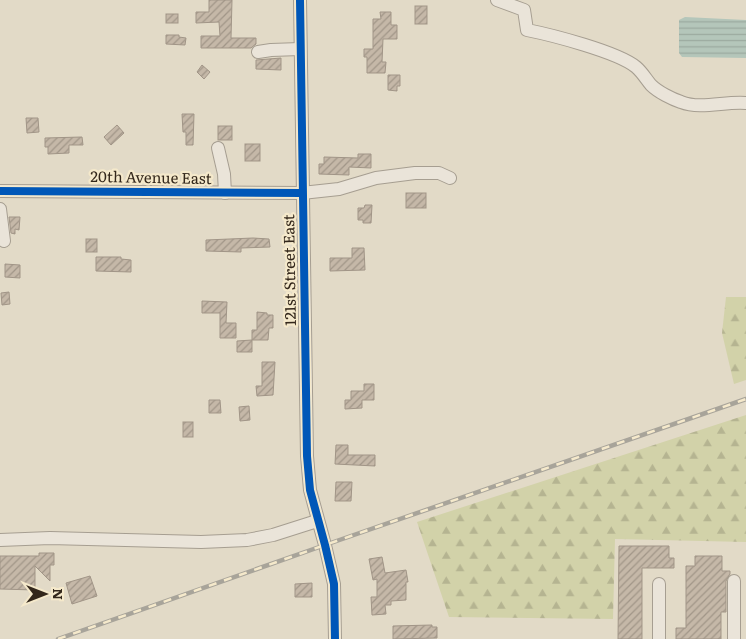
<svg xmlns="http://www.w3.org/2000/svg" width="746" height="639" font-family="Literata,serif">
<defs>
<pattern id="forest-firs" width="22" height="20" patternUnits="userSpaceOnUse" patternTransform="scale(1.25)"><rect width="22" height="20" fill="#d2d2a9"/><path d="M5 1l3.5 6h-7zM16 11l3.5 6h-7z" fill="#b5b491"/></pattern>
<pattern id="water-rules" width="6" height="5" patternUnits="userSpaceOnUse" patternTransform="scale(1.25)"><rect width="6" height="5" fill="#b4c6ba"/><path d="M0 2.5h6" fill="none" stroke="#9baa9f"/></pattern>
<pattern id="building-hatch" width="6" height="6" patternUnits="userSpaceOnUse" patternTransform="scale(1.25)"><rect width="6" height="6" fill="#c5b8a8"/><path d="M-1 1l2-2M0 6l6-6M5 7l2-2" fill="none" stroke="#a19688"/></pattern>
</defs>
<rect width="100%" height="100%" fill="#e2dac7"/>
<g fill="url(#forest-firs)">
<polygon points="726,297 746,297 746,380 734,384 722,333"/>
<polygon points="746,415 746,542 615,539 613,619 449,617 417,522"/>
</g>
<polygon fill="url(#water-rules)" points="685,17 746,20 746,58 682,57 679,53 679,20"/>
<g fill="url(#building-hatch)" stroke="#a19587">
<polygon points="209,0 232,0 231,38 256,38 256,44 251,48 201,48 201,36 220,36 219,22 196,23 196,12 209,12"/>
<rect x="415" y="6" width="12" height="18"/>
<polygon points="380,12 391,12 391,25 397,25 397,39 383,39 382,62 386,62 385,73 367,73 367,57 364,57 364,49 373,49 373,19 381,19"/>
<rect x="166" y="14" width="12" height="9"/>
<polygon points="166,35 179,35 179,37 186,38 185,45 166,44"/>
<polygon points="281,58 281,70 256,69 256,60"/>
<polygon points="202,65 210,72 204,79 197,72"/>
<polygon points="388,75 400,75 400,86 397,86 397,91 388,90"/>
<polygon points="182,114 194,114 193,145 186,145 186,132 183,132"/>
<polygon points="26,118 38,118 39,132 27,133"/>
<polygon points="117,125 124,133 111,145 104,137"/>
<rect x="218" y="126" width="14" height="14"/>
<polygon points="82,137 83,145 69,145 69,153 48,154 48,147 45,147 45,138"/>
<rect x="245" y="144" width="15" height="17"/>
<polygon points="358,154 371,154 371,168 349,167 349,175 319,174 319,164 324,164 324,157 358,158"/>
<rect x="406" y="193" width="20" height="15"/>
<polygon points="365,205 372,205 371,223 363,223 363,220 358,220 358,208 364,208"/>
<polygon points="9,217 20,217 19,230 15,229 15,234 11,233"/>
<polygon points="253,238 269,239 270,247 241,248 241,252 206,251 206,240"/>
<rect x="86" y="239" width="11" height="13"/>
<polygon points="352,248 364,248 365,270 330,271 330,258 352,258"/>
<polygon points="96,257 121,257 121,259 131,260 131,272 96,271"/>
<polygon points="5,264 20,265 20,278 5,277"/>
<polygon points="9,292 10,304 2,305 1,293"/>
<polygon points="202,301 227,302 226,323 236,323 236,338 220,338 220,313 202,313"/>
<polygon points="257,312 267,313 267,315 273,315 273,328 269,328 268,340 252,340 252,330 257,330"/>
<polygon points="252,340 252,352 237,352 237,341"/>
<polygon points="262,362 275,362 273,395 257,396 256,386 262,386"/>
<polygon points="364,384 374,384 374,400 362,400 362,408 345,409 345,400 351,400 351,391 364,391"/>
<polygon points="209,400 220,400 221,413 209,413"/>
<polygon points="249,406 250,420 240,421 239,407"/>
<rect x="183" y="422" width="10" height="15"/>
<polygon points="336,445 348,445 348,455 375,455 375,466 335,464"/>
<polygon points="336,482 352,482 351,501 335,501"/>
<polygon points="619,546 669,546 669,558 674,558 674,568 642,568 642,639 618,639"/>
<polygon points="39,553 54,553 54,565 50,565 50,581 35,566 35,590 0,589 0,556 39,556"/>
<polygon points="695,556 722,556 722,571 730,571 730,574 726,581 726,612 721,612 721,639 676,639 676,628 686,628 686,566 695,566"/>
<polygon points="382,557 385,573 406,570 408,582 406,582 406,600 391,601 391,605 385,605 386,614 372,615 371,597 377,597 377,579 373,580 369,559"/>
<polygon points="90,576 97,596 72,604 66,583"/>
<polygon points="312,583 312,597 295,597 295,584"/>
<polygon points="432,625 432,627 437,627 437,638 393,639 393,626"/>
</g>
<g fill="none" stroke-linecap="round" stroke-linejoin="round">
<g stroke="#a69e91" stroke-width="14">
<g id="minor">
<polyline points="300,0 307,456 310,490 325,545 334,584 335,639"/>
<path d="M497 0 524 10 527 30C552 35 618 52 636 67 642 72 646 79 651 85 658 92 672 99 681 102 701 110 725 101 746 103"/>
<polyline points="258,52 271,50 300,49"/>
<polyline points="218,148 224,174 225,193"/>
<polyline points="0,191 302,193 339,189 376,178 415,173 439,173 450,178"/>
<polyline points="0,209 4,241"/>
<polyline points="0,540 50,538 201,542 247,540 273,535 317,521"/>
<polyline points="659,639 659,584"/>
<polyline points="734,639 734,581"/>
</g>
</g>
<use href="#minor" stroke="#eae4d9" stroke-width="12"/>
<g stroke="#a8a49a" stroke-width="4.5">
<polyline id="rail" points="58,639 325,545 746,399"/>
</g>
<use href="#rail" stroke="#f5e9cb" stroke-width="2.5" stroke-dasharray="8" stroke-linecap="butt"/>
<g stroke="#f5e9cb" stroke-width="11">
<g id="cycleway">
<polyline points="300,0 307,456 310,490 325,545 334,584 335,639"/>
<polyline points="0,191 302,193"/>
</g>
</g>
<use href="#cycleway" stroke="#0057b8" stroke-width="8"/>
</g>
<g text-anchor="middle" stroke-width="4.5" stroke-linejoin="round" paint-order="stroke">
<g font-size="15" fill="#33271b" stroke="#f5e9cb">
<text transform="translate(151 178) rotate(1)" y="5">20th Avenue East</text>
<text transform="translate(290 270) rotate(-91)" y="5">121st Street East</text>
</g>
</g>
<g transform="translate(45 594) rotate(90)" stroke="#f5e9cb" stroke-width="4" paint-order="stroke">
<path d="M0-4L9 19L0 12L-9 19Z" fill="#33271b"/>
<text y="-8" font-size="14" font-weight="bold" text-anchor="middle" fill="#33271b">N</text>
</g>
</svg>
